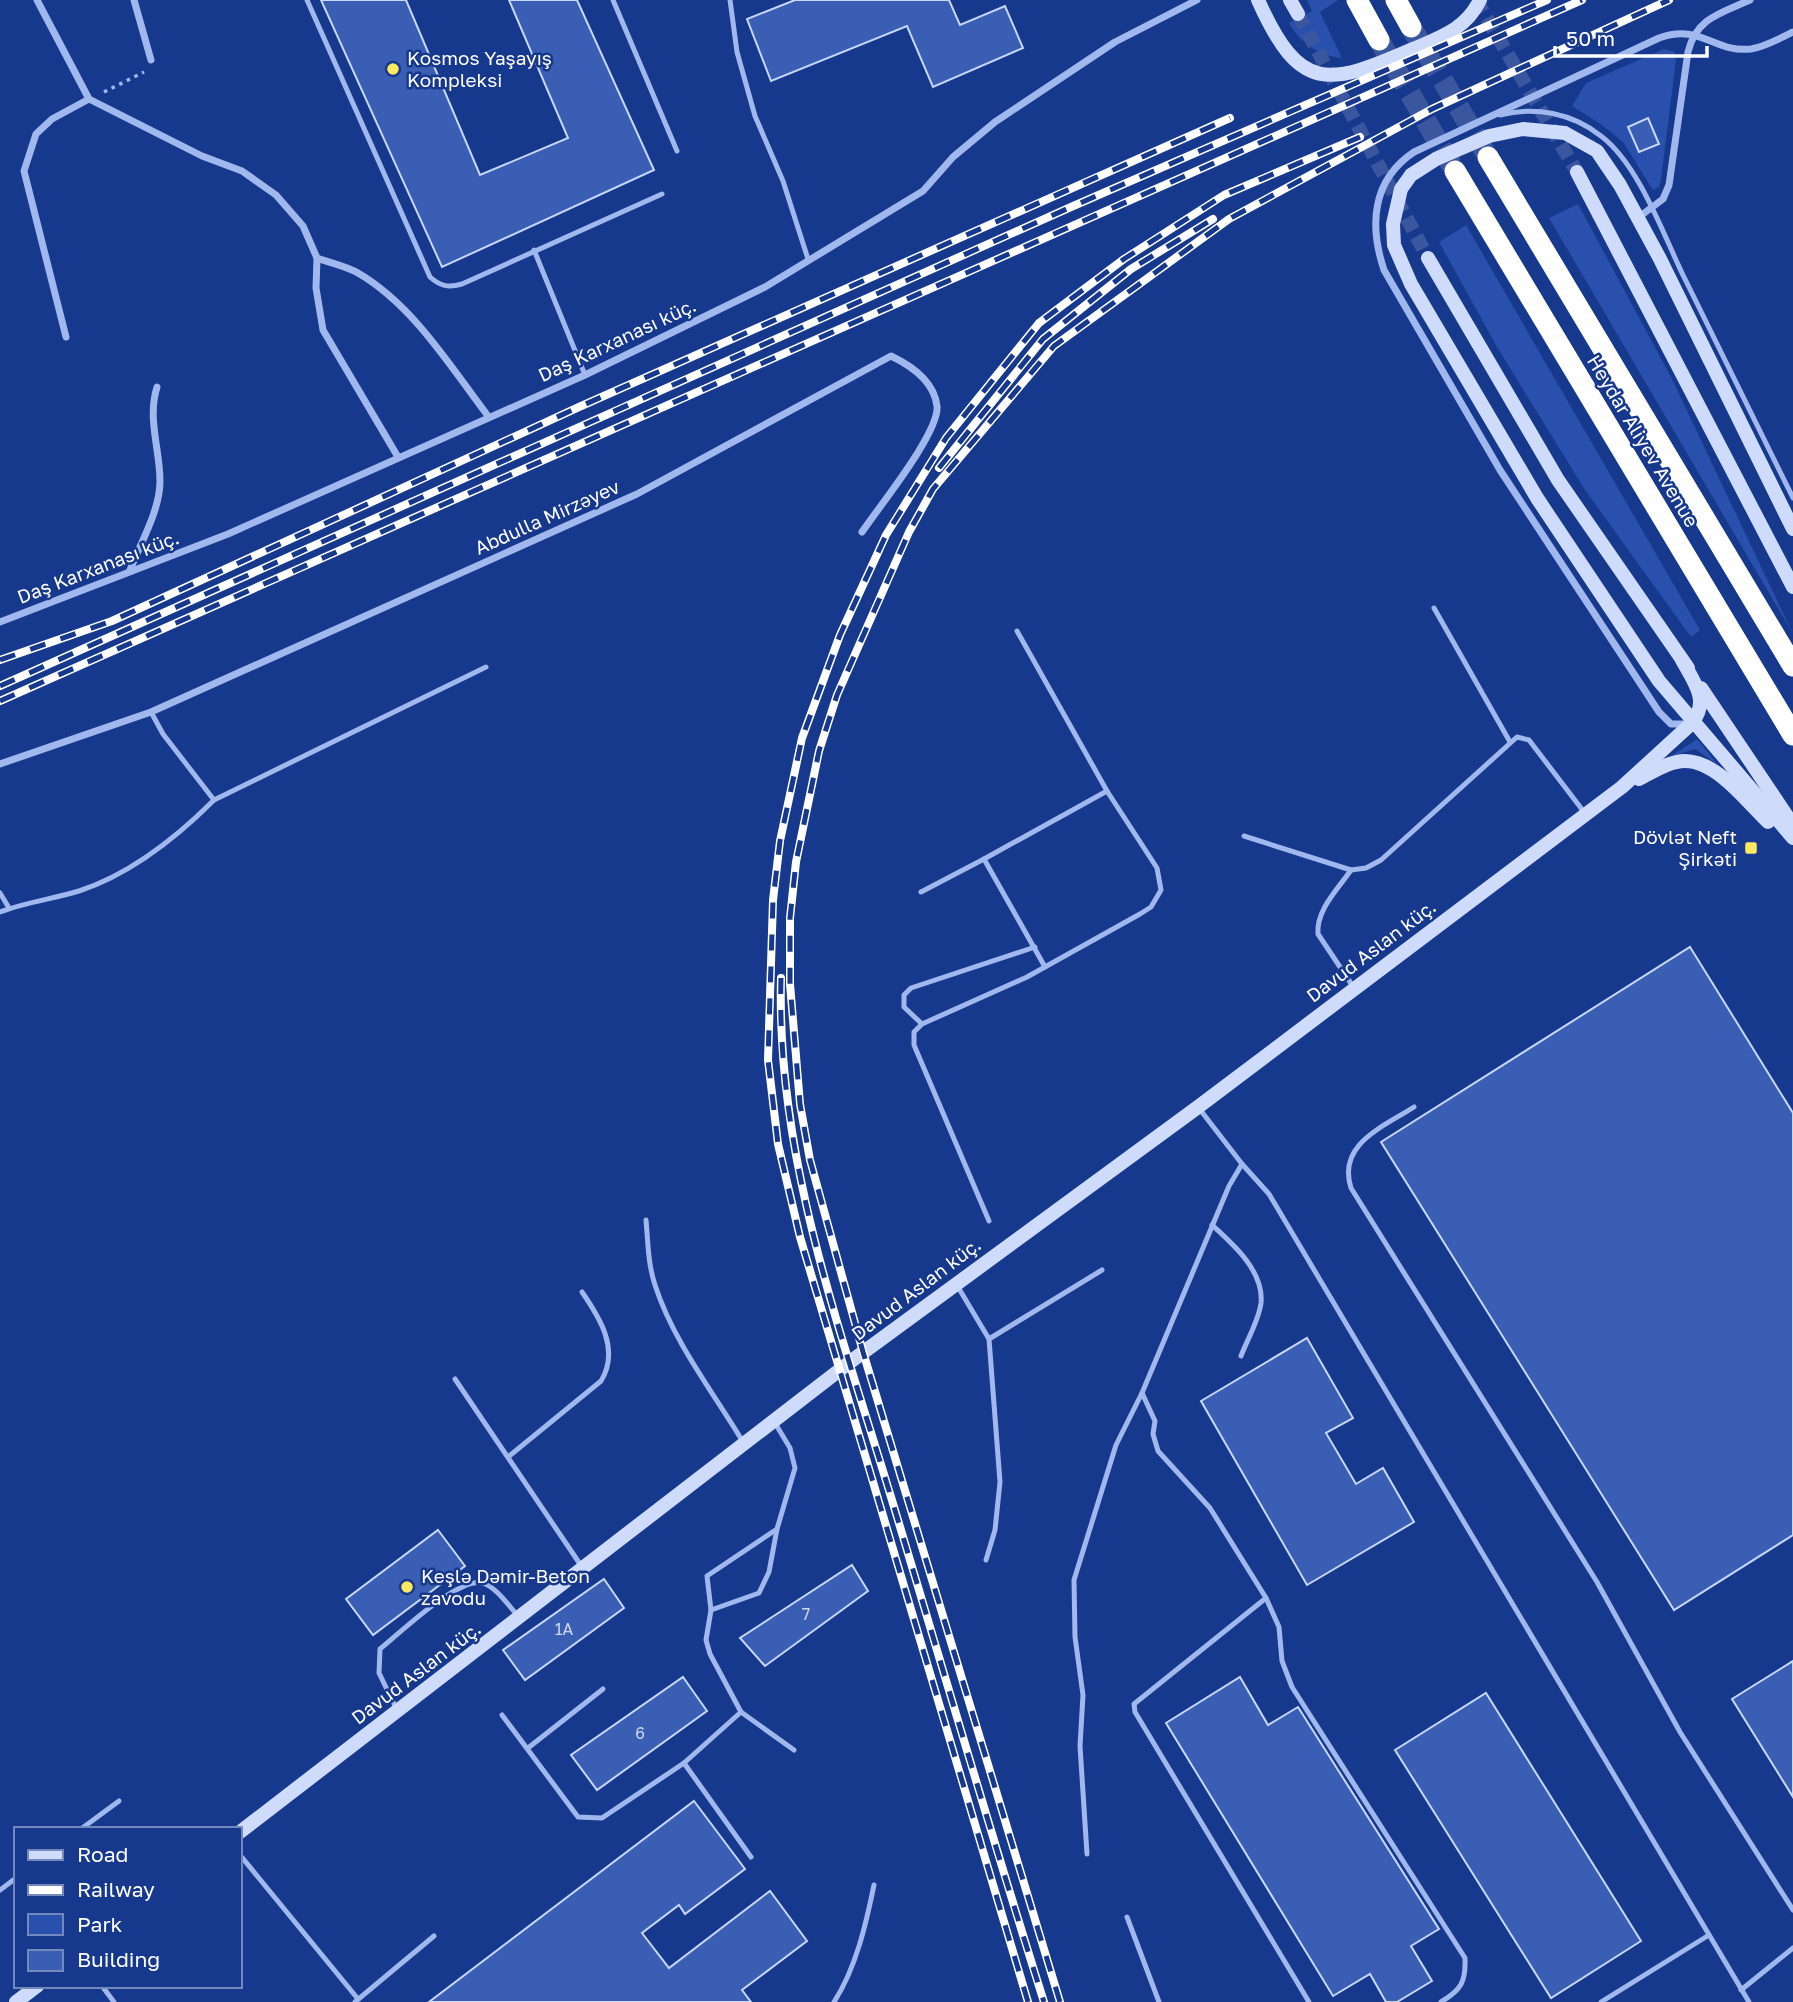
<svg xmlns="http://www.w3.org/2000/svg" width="1793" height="2002" font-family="'Golos Text',sans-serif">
<rect width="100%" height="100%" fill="#16388d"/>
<g fill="#2950ac">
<path d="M1307 0H1338L1320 12 1342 58C1318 56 1301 43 1289 23L1312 11Z"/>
<polygon points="1664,49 1675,52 1676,60 1661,179 1659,187 1653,190 1623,142 1602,125 1572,106 1586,83"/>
<polygon points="1578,204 1671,377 1793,634 1549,218"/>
<polygon points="1466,225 1700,630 1691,637 1585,490 1497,347 1439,242"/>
<polygon points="1697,739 1718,765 1695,749 1670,757"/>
</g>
<g fill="#3a5eb4" stroke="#c7d7fb" stroke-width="2">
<polygon points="321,0 406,0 480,175 568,138 509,0 577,0 654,170 442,267"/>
<polygon points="795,0 949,0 960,25 1005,6 1023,48 933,87 907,26 771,81 747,19"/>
<polygon points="1648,118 1659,144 1639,152 1628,127"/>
<polygon points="1690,947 1793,1113 1793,1535 1674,1610 1381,1142"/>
<polygon points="1307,1338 1353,1418 1326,1433 1356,1484 1383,1468 1414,1522 1307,1585 1201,1401"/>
<polygon points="438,1530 465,1566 373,1635 346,1599"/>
<polygon points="852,1565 868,1591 765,1666 740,1638"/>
<polygon points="604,1579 624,1608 525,1680 503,1650"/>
<polygon points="1793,1661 1793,1797 1732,1699"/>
<polygon points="683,1677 707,1711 597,1790 571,1755"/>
<polygon points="1240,1677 1268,1725 1298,1707 1439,1929 1411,1946 1432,1981 1397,2002 1386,2002 1370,1974 1333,1996 1166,1723"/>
<polygon points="1486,1693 1641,1941 1551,1998 1395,1750"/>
<polygon points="694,1801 745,1869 685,1914 679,1905 642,1933 669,1968 770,1891 807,1941 742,1990 751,2002 429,2002"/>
</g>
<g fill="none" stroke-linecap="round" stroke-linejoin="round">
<g stroke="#39569e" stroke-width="14" stroke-dasharray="14 7" stroke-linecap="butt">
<polyline points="1476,0 1577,172"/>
<polyline points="1298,14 1428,258"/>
</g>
<g stroke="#39569e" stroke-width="21" stroke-dasharray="21 10" stroke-linecap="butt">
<polyline points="1411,27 1488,157"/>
<polyline points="1379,40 1455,171"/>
</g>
<polyline stroke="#a1b8ef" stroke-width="3.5" stroke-dasharray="3.5 5" stroke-linecap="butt" points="104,92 144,72"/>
<g stroke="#a1b8ef" stroke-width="5">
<path d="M307 0 430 277C440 286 448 288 462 284L662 194"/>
<polyline points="613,0 677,151"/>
<polyline points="730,0 737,52 755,116 783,181 808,259"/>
<path d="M1500 115C1535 106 1572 113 1601 136 1638 164 1662 231 1682 273 1719 348 1756 423 1793 498"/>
<polyline points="534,250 585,375"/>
<polyline points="1434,608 1510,742"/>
<polyline points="151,712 163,734 214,800 486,667"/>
<polyline points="1244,836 1351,870 1366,868 1381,860 1517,737 1529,740 1584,812"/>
<polyline points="984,859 1107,791"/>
<path d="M1351 870C1338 889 1316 910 1318 934L1354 988"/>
<polyline points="921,892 984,859 1045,967"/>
<polyline points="0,893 9,908"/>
<path d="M0 912C26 902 53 899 79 891 131 874 176 838 214 800"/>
<polyline points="922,1024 904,1007 904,995 911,988 1035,947"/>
<path d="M1414 1107C1383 1127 1337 1144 1351 1188L1597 1582 1680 1732 1793 1910"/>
<polyline points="1242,1164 1269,1194 1749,2002"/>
<path d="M646 1220C648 1242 648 1264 655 1285 673 1341 713 1392 743 1442"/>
<polyline points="989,1221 914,1045 914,1032 922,1024 1027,977 1140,914 1151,907 1161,890 1157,868 1107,791 1017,631"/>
<path d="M1212 1225C1233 1244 1264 1271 1261 1303 1259 1320 1247 1340 1241 1356"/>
<polyline points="958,1287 989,1339"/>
<polyline points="455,1379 582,1567"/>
<path d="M1142 1393 1155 1421 1153 1434 1158 1451 1210 1508 1266 1598 1279 1627 1282 1661 1292 1687 1465 1958C1466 1982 1461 1990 1441 2002"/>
<polyline points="775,1423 790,1448 795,1468 777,1529 707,1576 711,1610 706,1640 710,1654 741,1712 794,1750"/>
<path d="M508 1457 601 1381C620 1350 600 1318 582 1292"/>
<polyline points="986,1560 995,1530 1000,1482 989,1339 1102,1270"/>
<polyline points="1266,1598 1134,1704 1135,1712 1309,2002"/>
<polyline points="711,1610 759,1593 769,1572 777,1529"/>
<path d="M397 1710 379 1673 380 1649C400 1633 459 1576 483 1583 497 1588 508 1605 518 1616"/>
<polyline points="502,1715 578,1817 602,1818 684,1763 741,1712"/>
<polyline points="528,1748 603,1689"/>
<polyline points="684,1763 751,1857"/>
<polyline points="81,1829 119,1801"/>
<polyline points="1087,1854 1080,1746 1083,1695 1075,1637 1074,1580 1116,1445 1142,1393 1229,1186 1242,1164 1198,1107"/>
<polyline points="240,1855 358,1999"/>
<polyline points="0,1890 16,1878"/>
<polyline points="1127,1917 1159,2002"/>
<polyline points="102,1986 114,2002"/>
<polyline points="1741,1990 1793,1948"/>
<polyline points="355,2002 434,1936"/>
<path d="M834 2002C856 1968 866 1924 874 1885"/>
<polyline points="1601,2002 1709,1935"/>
</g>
<g stroke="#a1b8ef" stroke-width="7">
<polyline points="37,0 89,99 52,119 36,134 24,171 66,337"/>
<polyline points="134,0 151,60"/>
<path d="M89 99 202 156 242 171 276 195 303 226 317 258C330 263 346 266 358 273 413 305 450 366 488 416"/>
<path d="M1639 217 1663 199 1669 185 1688 52C1696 18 1721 13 1750 0"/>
<polyline points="317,258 316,288 323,330 398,457"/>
<path d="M130 570C141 542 160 510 160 481 160 449 147 419 157 387"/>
<polyline points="0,622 228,534 585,375 765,287 923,191 953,157 995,122 1115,42 1197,0"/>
<path d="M1686 724H1671L1659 712 1500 470 1384 270C1369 225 1372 180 1414 152L1659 38C1701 23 1713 53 1751 49 1765 47 1780 38 1793 32"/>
<path d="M0 764 151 712 637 494 891 356C912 366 934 381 937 406 940 432 878 508 862 532"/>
</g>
<g stroke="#cfdbfb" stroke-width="14">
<path d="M1258 0C1300 94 1328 86 1413 49 1441 37 1466 29 1480 0"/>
<polyline points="1290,0 1298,14"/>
<polyline points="1577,172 1793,587"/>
<polyline points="1428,258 1558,480 1688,668"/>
<polyline points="1793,529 1659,257 1620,185 1597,151 1565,133 1523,129 1489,136 1436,159 1411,175 1401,189 1393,224 1394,245 1411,284 1537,498 1659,681 1793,838"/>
<polyline points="1701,688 1793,825"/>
<path d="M1639 779C1653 772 1669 761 1685 761 1717 761 1747 802 1768 822"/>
<path d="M240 1832 850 1362 1198 1107 1622 787 1692 723C1710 701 1694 682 1682 660"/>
<polyline points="16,2002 37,1986"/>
</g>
<g stroke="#fff" stroke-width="21">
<polyline points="1357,0 1379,40"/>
<polyline points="1396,0 1411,27"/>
<polyline points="1488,157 1793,666"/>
<polyline points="1455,171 1793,735"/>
</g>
<g stroke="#fff" stroke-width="8">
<g id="rail">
<polyline points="939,468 1043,339 1131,269 1213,219"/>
<polyline points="0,660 112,621 579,407 1230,118"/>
<polyline points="0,686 1071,207 1547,0"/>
<polyline points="0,701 1582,0"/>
<path d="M781 978C776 1157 840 1329 891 1497 942 1665 991 1835 1044 2002"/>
<polyline points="1028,2002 800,1237 778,1144 768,1060 773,900 780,841 802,738 840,635 886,535 946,438 1039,323 1124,259 1224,195 1360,137"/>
<polyline points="1060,2002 863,1352 810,1160 800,1104 790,984 790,918 796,862 819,751 837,695 909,532 933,489 1054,346 1229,219 1432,109 1669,0"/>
</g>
</g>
<use href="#rail" stroke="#16388d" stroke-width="5" stroke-dasharray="16" stroke-linecap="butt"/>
</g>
<g fill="#ffea5f" stroke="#16388d" stroke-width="2.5">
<circle cx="393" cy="69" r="7"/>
<rect x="1744" y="841" width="14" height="14" rx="3.5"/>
<circle cx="407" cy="1587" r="7"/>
</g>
<g text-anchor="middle" stroke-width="5" stroke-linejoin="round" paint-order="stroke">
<g font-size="16" fill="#ced7ec">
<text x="806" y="1620">7</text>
<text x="564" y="1635">1A</text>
<text x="640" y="1739">6</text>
</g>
<g font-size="19" fill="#fff" stroke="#16388d" text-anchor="start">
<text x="407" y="65">Kosmos Yaşayış<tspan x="407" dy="22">Kompleksi</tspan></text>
<text x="1737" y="844" text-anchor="end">Dövlət Neft<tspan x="1737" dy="22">Şirkəti</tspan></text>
<text x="421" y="1583">Keşlə Dəmir-Beton<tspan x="421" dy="22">zavodu</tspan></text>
</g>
<g font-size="19" fill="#fff" stroke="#16388d">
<text transform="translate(617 340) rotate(-25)" y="7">Daş Karxanası küç.</text>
<text transform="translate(1643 441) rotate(59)" y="7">Heydar Aliyev Avenue</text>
<text transform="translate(547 517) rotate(-24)" y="7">Abdulla Mirzəyev</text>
<text transform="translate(98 567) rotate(-21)" y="7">Daş Karxanası küç.</text>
<text transform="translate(1371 951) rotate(-37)" y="7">Davud Aslan küç.</text>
<text transform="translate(916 1289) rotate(-37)" y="7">Davud Aslan küç.</text>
<text transform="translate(416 1673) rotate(-37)" y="7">Davud Aslan küç.</text>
</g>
</g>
<rect x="14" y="1827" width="228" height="161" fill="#16388d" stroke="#7388bb" stroke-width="2"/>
<rect x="28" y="1850" width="35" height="10" fill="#cfdbfb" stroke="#7388bb" stroke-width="2"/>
<text x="77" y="1862" font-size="21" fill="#ffffff">Road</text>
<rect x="28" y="1885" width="35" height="10" fill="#ffffff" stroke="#7388bb" stroke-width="2"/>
<text x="77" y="1897" font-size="21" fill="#ffffff">Railway</text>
<rect x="28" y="1914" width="35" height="21" fill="#2950ac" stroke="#7388bb" stroke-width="2"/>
<text x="77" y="1932" font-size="21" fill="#ffffff">Park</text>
<rect x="28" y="1950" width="35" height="21" fill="#3a5eb4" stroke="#7388bb" stroke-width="2"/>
<text x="77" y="1967" font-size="21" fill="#ffffff">Building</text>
<path d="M1555 46v10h152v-10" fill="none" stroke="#ffffff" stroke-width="3.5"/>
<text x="1566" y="46" font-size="21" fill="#ffffff" stroke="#16388d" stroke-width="5" paint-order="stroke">50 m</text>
</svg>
